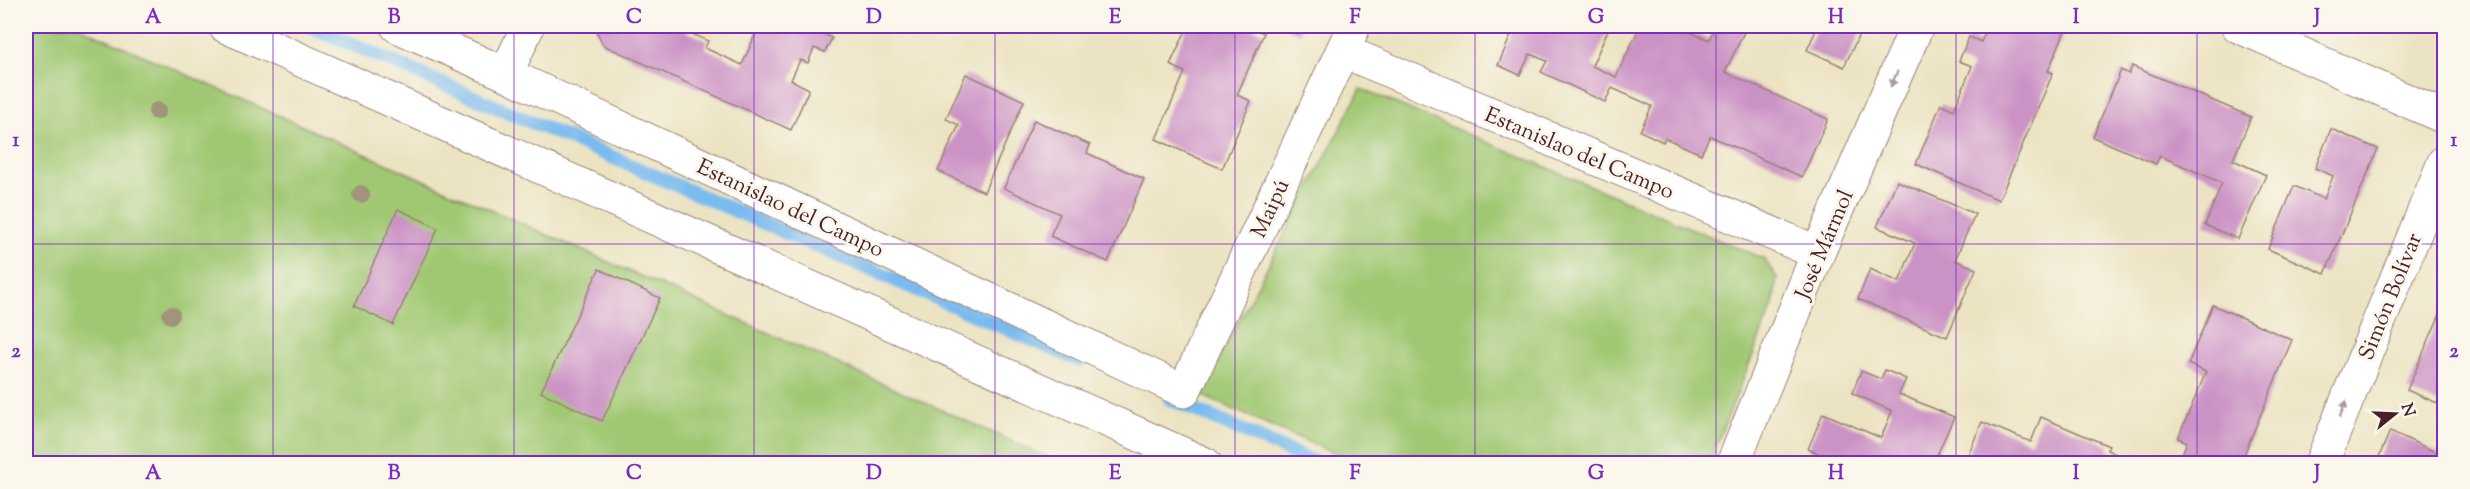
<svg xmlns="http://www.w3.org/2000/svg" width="2470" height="489" font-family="'Sorts Mill Goudy',serif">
<rect width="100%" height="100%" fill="#fbf7ec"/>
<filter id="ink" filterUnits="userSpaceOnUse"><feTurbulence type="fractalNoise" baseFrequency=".0167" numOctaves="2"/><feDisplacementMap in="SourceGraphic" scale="12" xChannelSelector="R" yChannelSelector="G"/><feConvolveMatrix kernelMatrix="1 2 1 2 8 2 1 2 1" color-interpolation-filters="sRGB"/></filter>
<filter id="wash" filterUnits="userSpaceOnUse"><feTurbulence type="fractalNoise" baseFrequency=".008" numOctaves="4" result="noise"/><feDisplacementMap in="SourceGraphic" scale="24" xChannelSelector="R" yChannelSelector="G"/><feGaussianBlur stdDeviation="1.35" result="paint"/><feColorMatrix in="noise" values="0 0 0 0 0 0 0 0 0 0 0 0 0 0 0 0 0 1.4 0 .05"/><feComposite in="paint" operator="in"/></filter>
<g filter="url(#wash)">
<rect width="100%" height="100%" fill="#ebe3c1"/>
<g fill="#a0c873" stroke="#75744f" stroke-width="1.5">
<polygon points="26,26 77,26 1061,463 26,463"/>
<polygon points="1361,89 1764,259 1777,278 1773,305 1709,463 1357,463 1200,395"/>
</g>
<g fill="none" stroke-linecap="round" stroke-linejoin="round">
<g stroke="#7abbef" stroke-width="14">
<polyline points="310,26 1081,361"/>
<polyline points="1170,399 1318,464"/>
</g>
</g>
<g id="blocks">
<g fill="#cb92c5">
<polygon points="594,26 674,26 708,41 705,48 742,65 759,26 818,26 816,30 832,38 825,52 814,48 808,63 800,60 791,80 809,89 791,130 603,45"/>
<polygon points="1188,26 1247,26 1264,33 1237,95 1251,101 1222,169 1156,139 1185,72 1170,65"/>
<polygon points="1279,26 1303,26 1299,34"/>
<polygon points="1515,26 1610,26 1592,66 1616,77 1640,26 1676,26 1709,40 1715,26 1747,26 1725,72 1828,119 1802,177 1710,136 1701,154 1665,138 1663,142 1640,131 1652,106 1612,88 1605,102 1541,72 1547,61 1530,54 1520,75 1498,65"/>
<polygon points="1818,26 1863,26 1844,67 1807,50"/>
<polygon points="1988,26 2067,26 2048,71 2053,73 1999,200 1916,164 1941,104 1954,110 1972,66 1959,61 1969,37 1981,42"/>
<polygon points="2132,66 2251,117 2233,160 2266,175 2238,239 2205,225 2222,183 2160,156 2156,164 2093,137 2121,70 2129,74"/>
<polygon points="966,74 1024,101 984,192 938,171 959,125 946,119"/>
<polygon points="1034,120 1090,145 1087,153 1144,179 1108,262 1050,236 1060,214 1004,188"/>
<polygon points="2331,129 2378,149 2325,274 2268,249 2294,186 2324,199 2333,176 2315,168"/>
<polygon points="1897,181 1975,214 1955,260 1976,269 1947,337 1858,299 1870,269 1899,282 1915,243 1877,227"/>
<polygon points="398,209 438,228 393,325 354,306"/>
<polygon points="599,269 660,298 602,421 541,392"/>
<polygon points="2213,305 2292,340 2240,464 2178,464 2187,442 2178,438 2206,372 2188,364"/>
<polygon points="2444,305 2444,406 2407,390"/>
<polygon points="1885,370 1906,379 1899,394 1954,417 1933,464 1842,464 1808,449 1823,413 1881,438 1892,411 1852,393 1861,371 1881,379"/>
<polygon points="2041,417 2109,446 2107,450 2138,464 2030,464 2023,460 2022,464 1964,464 1982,422 2031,442"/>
<polygon points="2390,431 2444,456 2444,464 2376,464"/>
</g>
</g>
</g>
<g filter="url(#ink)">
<use href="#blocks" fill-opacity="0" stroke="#9a8176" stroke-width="1.5"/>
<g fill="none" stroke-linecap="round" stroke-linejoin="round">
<g stroke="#9a8176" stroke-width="35">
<g id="minor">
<polyline points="225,26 1205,464"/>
<polyline points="397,26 506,74 1184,391 1354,26"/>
<polyline points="2238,26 2444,117"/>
<polyline points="1343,51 1818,253"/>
<polyline points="506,74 528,26"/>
<polyline points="1733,464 1818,253 1917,26"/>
<polyline points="2321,464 2444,162"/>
</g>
</g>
<use href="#minor" stroke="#fff" stroke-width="33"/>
</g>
<g fill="#a1937b">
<circle cx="157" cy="111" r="9"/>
<circle cx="361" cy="194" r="9"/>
<circle cx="171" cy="315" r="9"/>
</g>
<defs><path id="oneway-solid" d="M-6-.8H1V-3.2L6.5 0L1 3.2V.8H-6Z" transform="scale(1.5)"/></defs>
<g fill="#ae9aa0">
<use href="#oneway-solid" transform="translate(1894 79) rotate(114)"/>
<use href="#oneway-solid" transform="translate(2343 409) rotate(-68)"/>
</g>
</g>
<path fill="none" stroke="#7b2cbf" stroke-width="1.5" stroke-opacity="0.55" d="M273 26V464M514 26V464M754 26V464M995 26V464M1235 26V464M1475 26V464M1716 26V464M1956 26V464M2197 26V464M26 244H2444"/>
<g text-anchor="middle" stroke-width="6" stroke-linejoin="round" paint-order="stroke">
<g font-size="22" fill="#4a1f2b" stroke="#fbf7ec">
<text transform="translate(1580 152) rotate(23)" y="8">Estanislao del Campo</text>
<text transform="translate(791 207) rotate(25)" y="8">Estanislao del Campo</text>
<text transform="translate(1269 208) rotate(-65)" y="8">Maipú</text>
<text transform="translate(1823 244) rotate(-67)" y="8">José Mármol</text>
<text transform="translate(2389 296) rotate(-68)" y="8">Simón Bolívar</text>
</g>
</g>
<rect width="2470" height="489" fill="none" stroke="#fbf7ec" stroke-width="66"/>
<g transform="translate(2395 414) rotate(72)" stroke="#fbf7ec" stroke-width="4.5" paint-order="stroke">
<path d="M0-4.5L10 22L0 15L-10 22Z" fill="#4a1f2b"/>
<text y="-9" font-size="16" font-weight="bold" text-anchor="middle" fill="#4a1f2b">N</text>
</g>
<rect x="33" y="33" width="2404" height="423" fill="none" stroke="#7b2cbf" stroke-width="2"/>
<g font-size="20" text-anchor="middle" font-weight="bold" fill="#7b2cbf">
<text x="153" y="23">A</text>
<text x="394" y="23">B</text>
<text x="634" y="23">C</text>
<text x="874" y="23">D</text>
<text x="1115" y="23">E</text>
<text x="1355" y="23">F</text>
<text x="1596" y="23">G</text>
<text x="1836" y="23">H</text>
<text x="2076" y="23">I</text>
<text x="2317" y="23">J</text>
<text x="16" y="146">1</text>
<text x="2454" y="146">1</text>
<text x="16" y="357">2</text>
<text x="2454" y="357">2</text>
<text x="153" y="479">A</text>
<text x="394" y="479">B</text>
<text x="634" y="479">C</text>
<text x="874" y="479">D</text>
<text x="1115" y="479">E</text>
<text x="1355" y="479">F</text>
<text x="1596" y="479">G</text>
<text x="1836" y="479">H</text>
<text x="2076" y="479">I</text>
<text x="2317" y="479">J</text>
</g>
</svg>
